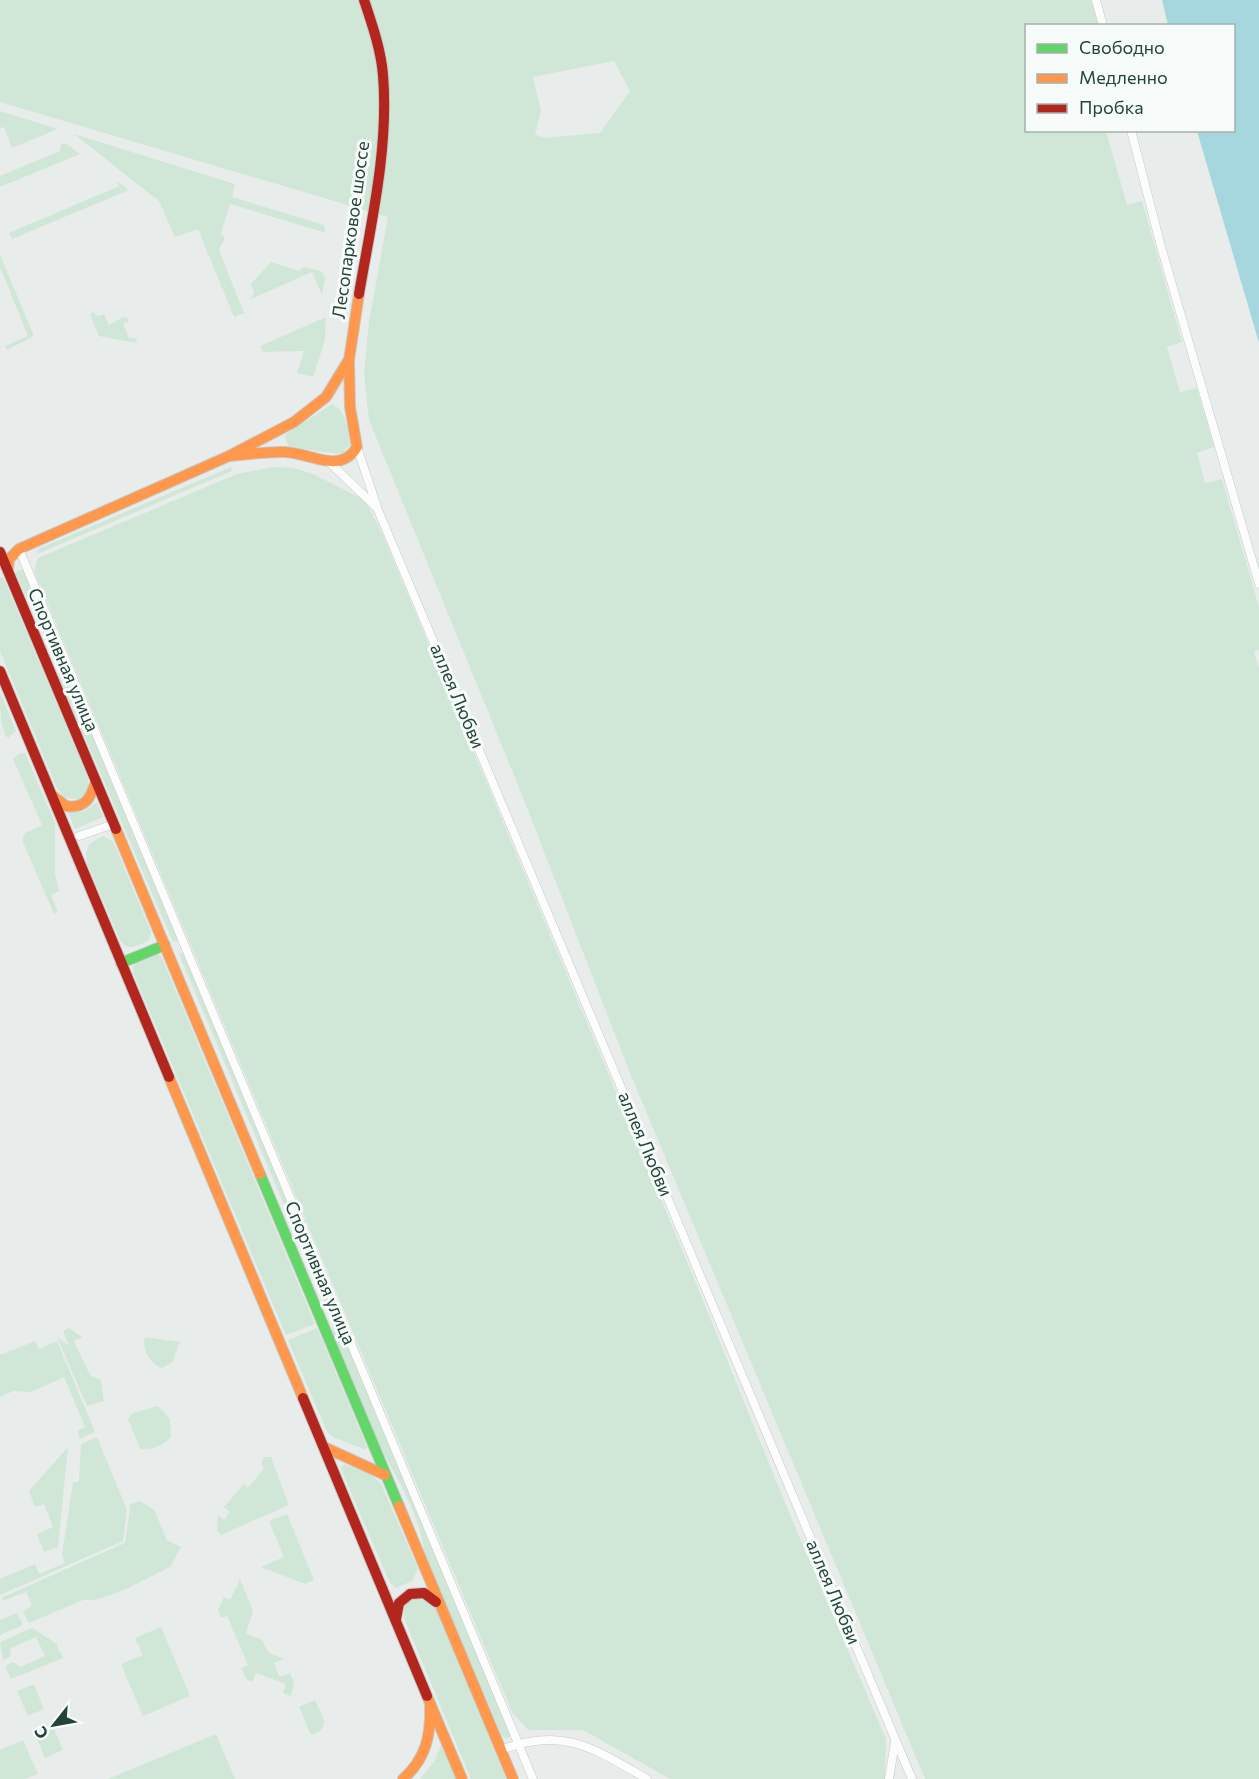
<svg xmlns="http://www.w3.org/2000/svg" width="1259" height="1779" font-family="Commissioner,sans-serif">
<rect width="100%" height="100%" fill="#e8edeb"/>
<g fill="#d0e7d7" fill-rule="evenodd">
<path d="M0 0H1091L1098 25 1026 26V130L1106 131 1127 205 1142 201 1182 342 1167 347 1180 392 1197 388 1214 447 1197 453 1205 483 1222 479 1259 607V650L1254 652 1259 669V1779H925L628 1068 522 795 369 420 364 373 369 322 388 217 0 102ZM614 61 630 91 600 133 543 138 535 134 541 111 533 77Z"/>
<polygon points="0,111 58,129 12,148 4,127 0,128"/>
<polygon points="74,134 235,184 232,197 324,225 326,233 230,204 221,233 225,238 219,250 244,313 234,317 198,229 175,237 159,201"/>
<polygon points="65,143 80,154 0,187 0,176 60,151 61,144"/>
<polygon points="117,181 129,190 12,239 9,233 119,186"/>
<polygon points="0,255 34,336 7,350 5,346 28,336 0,267"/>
<polygon points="271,262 299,271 304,267 321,271 325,278 322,295 312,272 251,299 254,292 251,284"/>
<polygon points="93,312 98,316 104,314 109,325 123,317 128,318 129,321 123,324 129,338 136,338 137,343 99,336 90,315"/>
<polygon points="326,317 325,340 313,377 297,373 304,351 263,352 260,346"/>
<path d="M332 404C347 411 348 430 350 445L343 453C334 455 300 448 288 446L285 435Z"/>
<polygon points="231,467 232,471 37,554 38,549"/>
<polygon points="273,467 293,468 311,473 365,500 382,533 691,1271 790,1515 886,1739 885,1779 670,1779 583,1730 528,1730 512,1712 34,571 38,558 237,474"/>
<polygon points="25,568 51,633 44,636 15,572"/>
<polygon points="3,577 88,778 88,790 79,799 65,798 57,788 0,651 0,578"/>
<polygon points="64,663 181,939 173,942 60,679 58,666"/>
<path d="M0 692 16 731 8 738C0 731 0 705 0 692Z"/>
<polygon points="20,753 25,753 55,823 55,873 59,891 51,895 58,912 54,914 22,840 25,833 42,825 13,759"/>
<polygon points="97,802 103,817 75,829 68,812 83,812"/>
<path d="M103 836 113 841 151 932 148 941C136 946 128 952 120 940L87 863 86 853 89 844Z"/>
<polygon points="185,951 316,1264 310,1267 179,954"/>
<polygon points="158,954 162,958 315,1324 286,1335 133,972 134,964"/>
<path d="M330 1294 512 1735 506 1739 502 1736 425 1556C420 1515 398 1480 379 1445 361 1411 349 1372 334 1337L331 1319 322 1298Z"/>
<polygon points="69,1328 82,1337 74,1341 90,1375 101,1380 104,1401 87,1406 57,1337 67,1344 74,1341 68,1343 63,1331"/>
<polygon points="317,1328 367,1447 366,1450 333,1437 327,1432 288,1340"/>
<path d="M145 1337 180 1342 172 1362 162 1368C151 1365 141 1348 145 1337Z"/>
<polygon points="35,1341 39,1349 57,1341 95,1432 80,1439 77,1431 85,1427 64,1377 31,1392 13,1391 0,1397 0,1355"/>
<path d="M158 1406 170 1419 171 1437C163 1446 152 1450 140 1449L128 1419 133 1413Z"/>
<polygon points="97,1437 127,1510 123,1541 0,1595 0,1579 35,1564 39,1574 65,1563 62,1555 73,1482 79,1482 81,1444"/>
<polygon points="68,1447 58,1547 44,1552 37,1534 53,1527 44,1504 35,1507 29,1491"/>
<polygon points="264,1457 271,1457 289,1505 221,1535 217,1530 218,1515 224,1520 230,1512 224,1507 244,1484 248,1488 264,1468 261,1464"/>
<polygon points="344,1464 371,1475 381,1484 418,1569 412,1581 396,1588 390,1583 341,1469"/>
<polygon points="140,1501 154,1510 167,1540 181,1547 170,1567 124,1590 95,1600 83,1600 29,1623 23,1611 32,1606 26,1592 3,1601 1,1598 125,1543 130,1510 129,1505"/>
<polygon points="287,1514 314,1580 305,1584 261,1567 284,1557 269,1521"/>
<polygon points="240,1579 253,1611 246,1633 262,1640 269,1653 284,1659 274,1663 280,1677 290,1673 294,1682 291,1696 283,1693 286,1684 256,1673 252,1682 246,1679 241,1668 248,1665 227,1616 221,1618 218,1610 224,1597 230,1600"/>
<polygon points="424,1597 435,1607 506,1779 471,1779 404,1618 404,1608 409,1600"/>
<polygon points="17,1613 23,1625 0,1635 0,1620"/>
<polygon points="161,1627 190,1696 143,1716 121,1664 143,1655 135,1638"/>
<polygon points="32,1628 56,1643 63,1658 11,1679 5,1666 13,1662 20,1667 45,1656 36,1637 11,1648 10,1657 3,1660 0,1642"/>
<polygon points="34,1684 44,1709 28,1716 17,1691"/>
<polygon points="315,1700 325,1722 320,1731 311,1735 299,1707"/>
<polygon points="54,1729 63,1750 45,1758 36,1737"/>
<polygon points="216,1734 235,1779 108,1779"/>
<polygon points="23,1740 38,1774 25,1779 0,1779 0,1750"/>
<polygon points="441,1745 456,1779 420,1779 434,1762"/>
</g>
<polygon fill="#a6d7de" points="1162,0 1259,0 1259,343 1197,131 1234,130 1234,26 1168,25"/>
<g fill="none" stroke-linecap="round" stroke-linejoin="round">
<g stroke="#c5cac8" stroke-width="9">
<g id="street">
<polyline points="1096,0 1103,26"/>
<polyline points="1131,130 1160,243 1259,584"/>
<polyline points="357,447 378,510 912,1779"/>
<polyline points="330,463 375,506"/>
<polyline points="19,549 533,1779"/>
<polyline points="79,836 114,824"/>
<path d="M501 1750C563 1726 593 1748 647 1779"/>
<polyline points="889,1779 895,1742"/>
</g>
</g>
<g stroke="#c3cbc8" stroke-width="12">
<g id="fast">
<polyline points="121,963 165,945"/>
<polyline points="260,1174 399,1506"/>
</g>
</g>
<g stroke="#c3cbc8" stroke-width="12">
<g id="slow">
<path d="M229 456C247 455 267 451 285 452 311 453 340 475 357 447L350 407 349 360 359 294"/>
<polyline points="8,570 9,559 19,549 229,456 294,422 326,397 348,361"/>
<path d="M53 796 66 806C86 809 91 797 96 781"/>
<polyline points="116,829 260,1174"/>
<polyline points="169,1077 303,1398"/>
<polyline points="324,1447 385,1475"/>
<polyline points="399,1506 513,1779"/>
<polyline points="427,1696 462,1779"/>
<path d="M403 1779C426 1759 431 1735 430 1706"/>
</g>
</g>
<g stroke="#c3cbc8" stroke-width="12">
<g id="jam">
<path d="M359 294C371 223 389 148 383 75 381 50 372 24 364 0"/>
<polyline points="0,552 116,829"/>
<polyline points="0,671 169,1077"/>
<polyline points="303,1398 427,1696"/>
<polyline points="396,1619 399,1603 410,1594 424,1593 436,1602"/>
</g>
</g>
<use href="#street" stroke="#fcfcfc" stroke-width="8"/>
<use href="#fast" stroke="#63d668" stroke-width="10"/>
<use href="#slow" stroke="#ff974d" stroke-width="10"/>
<use href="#jam" stroke="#b3261e" stroke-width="10"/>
</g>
<g text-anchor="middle" stroke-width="6" stroke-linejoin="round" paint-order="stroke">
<g font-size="18" fill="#22443b" stroke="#f7fbf9">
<text transform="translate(351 230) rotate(-82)" y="6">Лесопарковое шоссе</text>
<text transform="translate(63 660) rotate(67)" y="6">Спортивная улица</text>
<text transform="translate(457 696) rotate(67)" y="6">аллея Любви</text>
<text transform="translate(645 1144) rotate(67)" y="6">аллея Любви</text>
<text transform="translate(320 1273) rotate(67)" y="6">Спортивная улица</text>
<text transform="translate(833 1592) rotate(67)" y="6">аллея Любви</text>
</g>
</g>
<rect x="1025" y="24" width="210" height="108" fill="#f7fbf9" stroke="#a2b2ad" stroke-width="1.5"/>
<rect x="1037" y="44" width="30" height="9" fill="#63d668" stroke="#a2b2ad" stroke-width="1.5"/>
<text x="1079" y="54" font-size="18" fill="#22443b">Свободно</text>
<rect x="1037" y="74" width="30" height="9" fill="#ff974d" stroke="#a2b2ad" stroke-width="1.5"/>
<text x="1079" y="84" font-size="18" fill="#22443b">Медленно</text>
<rect x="1037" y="104" width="30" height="9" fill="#b3261e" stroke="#a2b2ad" stroke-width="1.5"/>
<text x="1079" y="114" font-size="18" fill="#22443b">Пробка</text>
<g transform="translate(54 1725) rotate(239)" stroke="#f7fbf9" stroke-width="4.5" paint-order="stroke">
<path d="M0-4.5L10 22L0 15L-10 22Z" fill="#22443b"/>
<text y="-9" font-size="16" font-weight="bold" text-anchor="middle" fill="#22443b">С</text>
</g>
</svg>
